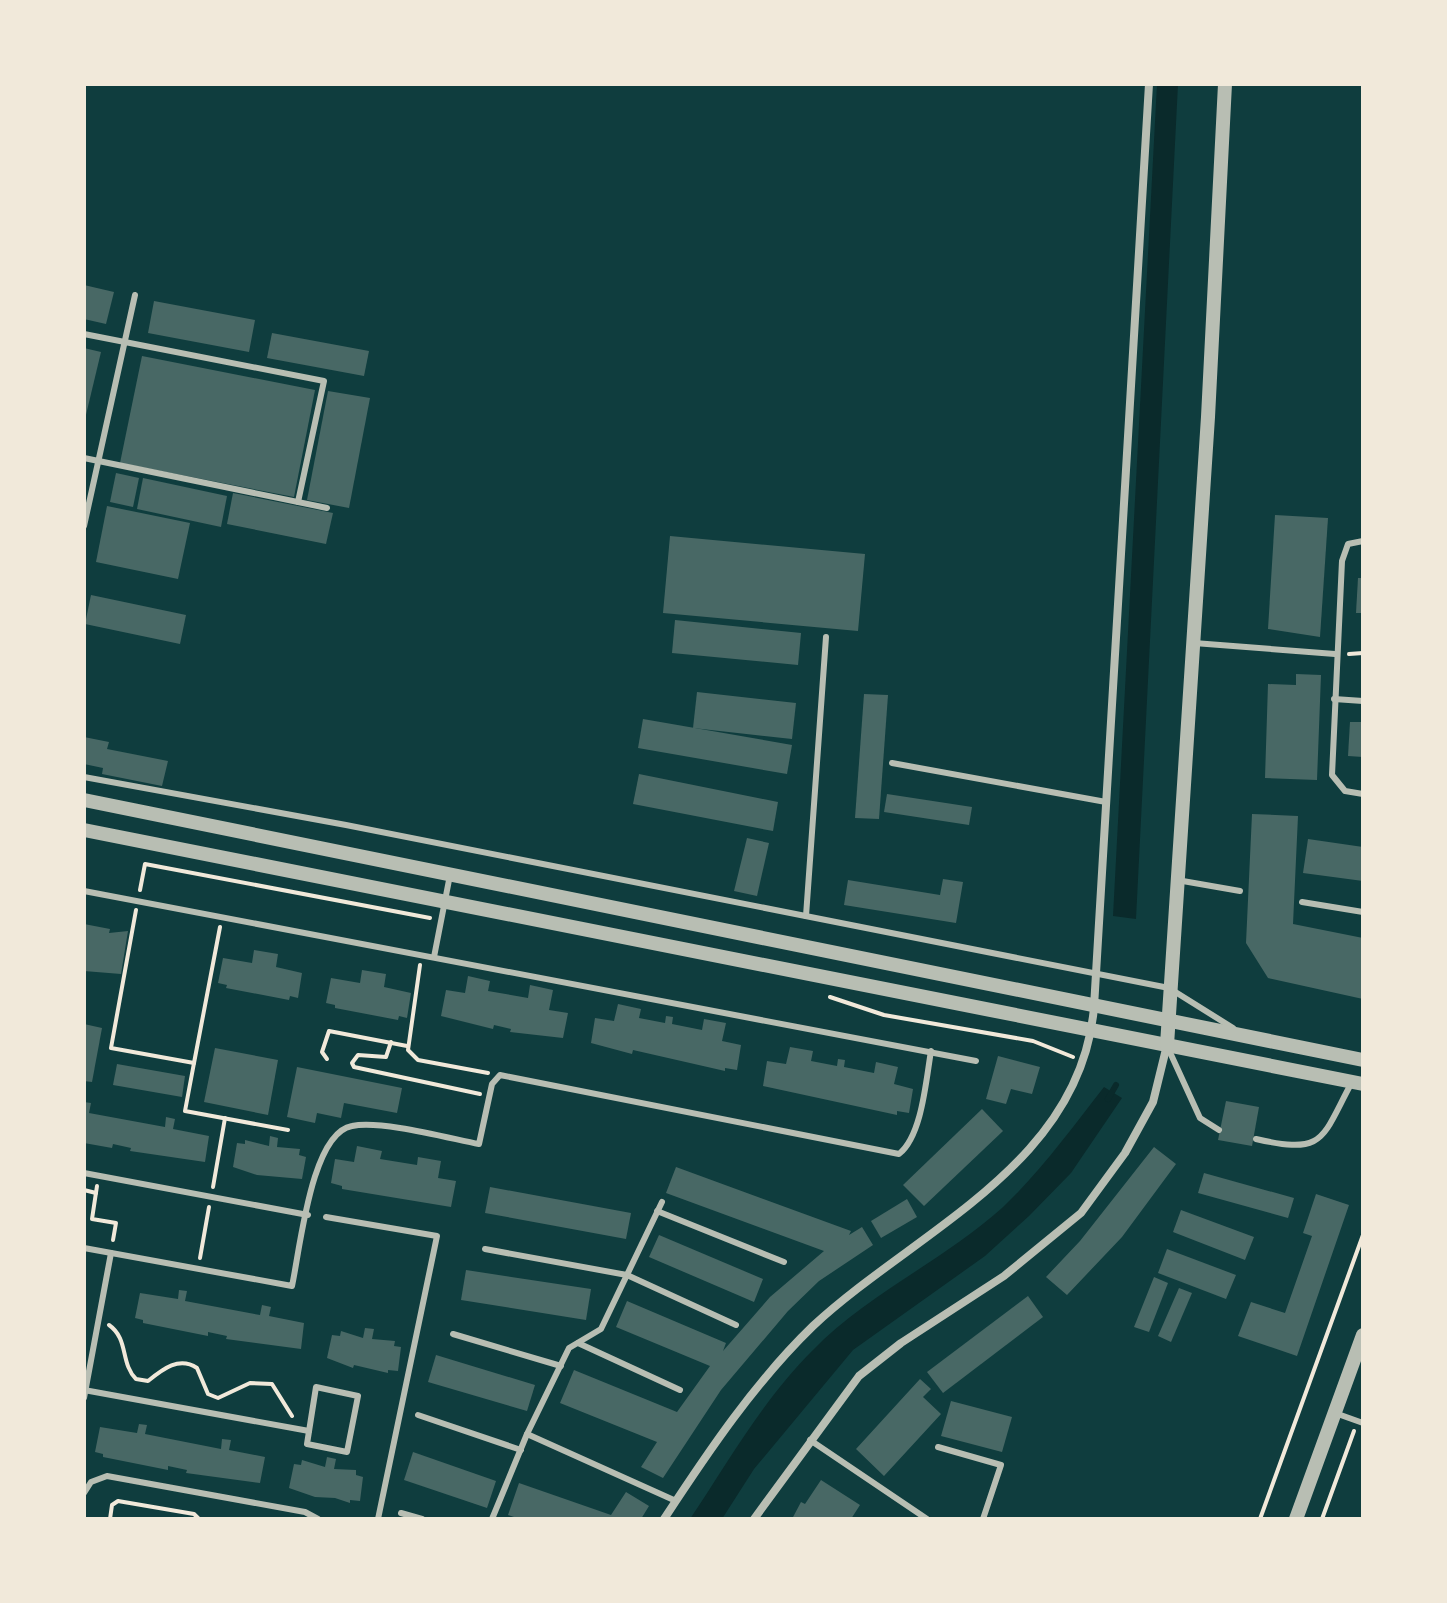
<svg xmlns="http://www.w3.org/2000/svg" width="1447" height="1603" font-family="'Libre Baskerville',serif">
<rect width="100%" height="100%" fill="#0f3d3e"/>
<g fill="#0a2a2b">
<polygon points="1157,84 1178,84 1136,919 1113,916"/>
<path d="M1104 1087 1122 1098 1071 1173 1029 1216 985 1256 853 1350 754 1469 722 1519H690C729 1461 762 1401 812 1351 867 1294 943 1261 1002 1208 1040 1172 1072 1128 1104 1087Z"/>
</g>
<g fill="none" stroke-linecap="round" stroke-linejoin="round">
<polyline stroke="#0a2a2b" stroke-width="6" points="1108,1099 1116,1085"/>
</g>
<g fill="#486865">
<polygon points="84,285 114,292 106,324 84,319"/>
<polygon points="154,301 255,320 249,352 148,333"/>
<polygon points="272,333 369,351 364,376 267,358"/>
<polygon points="84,348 101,352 85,419 84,419"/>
<polygon points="142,356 315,390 294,497 120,463"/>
<polygon points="328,391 370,398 349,508 307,500"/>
<polygon points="116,473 139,478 133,507 110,502"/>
<polygon points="143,478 227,496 221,527 137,509"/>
<polygon points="233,493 333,513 326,544 227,524"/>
<polygon points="107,506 190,523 178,579 96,562"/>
<polygon points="1275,515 1328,518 1320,637 1268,629"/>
<polygon points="670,536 865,554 858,631 663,613"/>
<polygon points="1358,578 1363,578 1363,613 1356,613"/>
<polygon points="91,595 186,615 180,644 85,624"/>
<polygon points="675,620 801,633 798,665 672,653"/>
<polygon points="1296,674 1321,675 1317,780 1265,778 1268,684 1296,685"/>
<polygon points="697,692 796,703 792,739 693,728"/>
<polygon points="864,694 888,695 879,819 855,818"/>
<polygon points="643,719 792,745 787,774 638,748"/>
<polygon points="1350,722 1363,722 1363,757 1348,756"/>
<polygon points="84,737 109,742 107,749 168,761 162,786 102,774 103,768 84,764"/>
<polygon points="639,774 778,802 773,831 633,804"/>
<polygon points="887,794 972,807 969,825 884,812"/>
<polygon points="1252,814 1298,816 1293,924 1363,938 1363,999 1268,978 1246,943"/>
<polygon points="747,838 769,843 757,896 734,891"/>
<polygon points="1308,839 1363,847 1363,881 1303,873"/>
<polygon points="943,879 963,882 956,923 844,905 848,880 940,895"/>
<polygon points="84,924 110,929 109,933 128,931 121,974 84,971"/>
<polygon points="254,950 278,954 276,967 302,973 298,998 290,996 289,1000 226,988 227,985 218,983 223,958 252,963"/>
<polygon points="362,970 386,974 384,987 411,993 407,1018 399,1016 398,1020 335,1008 335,1005 326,1003 331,978 360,983"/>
<polygon points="468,976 490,981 488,991 528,998 530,985 553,990 549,1010 568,1013 563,1038 510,1032 511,1029 494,1025 493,1029 441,1016 446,990 465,993"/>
<polygon points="618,1004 641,1009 639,1018 665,1023 666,1016 673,1017 672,1024 702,1030 704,1019 726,1023 722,1041 741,1045 737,1070 725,1068 725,1071 633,1050 632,1054 591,1043 595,1018 614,1021"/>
<polygon points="84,1024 102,1028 92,1082 84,1081"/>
<polygon points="790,1047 813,1051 811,1061 837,1066 838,1059 845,1060 844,1067 874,1073 876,1062 898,1067 894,1084 913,1089 909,1113 897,1111 897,1115 763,1086 767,1061 786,1064"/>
<polygon points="215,1048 278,1060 268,1115 204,1102"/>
<polygon points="998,1056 1040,1067 1032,1094 1011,1089 1006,1104 986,1099"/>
<polygon points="117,1064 185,1076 182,1097 113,1085"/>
<polygon points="297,1067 402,1088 397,1113 344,1103 341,1118 317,1113 315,1123 287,1117"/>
<polygon points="1226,1101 1259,1107 1252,1146 1218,1140"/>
<polygon points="84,1102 91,1103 89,1113 165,1127 166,1117 175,1119 173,1129 209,1136 205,1162 130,1151 131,1148 113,1144 112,1148 84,1143"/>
<polygon points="982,1109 1003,1131 924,1206 903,1185"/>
<polygon points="270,1136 278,1138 277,1147 300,1149 299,1155 306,1157 302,1179 257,1175 233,1167 237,1143 245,1144 245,1140 269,1146"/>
<polygon points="357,1146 382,1151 380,1159 417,1165 418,1157 441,1161 438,1178 456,1181 451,1207 342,1189 342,1186 331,1183 335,1159 354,1162"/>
<polygon points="1154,1147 1176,1164 1122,1237 1067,1295 1046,1277 1080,1241"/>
<polygon points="676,1167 851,1231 849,1235 862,1227 873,1245 819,1281 788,1311 721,1390 663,1478 641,1467 657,1442 560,1403 574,1370 677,1412 710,1366 616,1327 627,1301 726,1343 723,1351 770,1297 824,1251 666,1193"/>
<polygon points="1204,1173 1294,1198 1288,1218 1198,1193"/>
<polygon points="490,1187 631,1213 626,1239 485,1213"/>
<polygon points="1316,1194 1349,1205 1297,1356 1238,1336 1251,1302 1285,1313 1312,1236 1303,1233"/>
<polygon points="907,1199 917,1217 881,1238 871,1221"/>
<polygon points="1181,1210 1254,1237 1245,1260 1173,1232"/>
<polygon points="659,1235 763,1279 754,1302 649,1257"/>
<polygon points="1167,1249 1236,1275 1226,1299 1158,1273"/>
<polygon points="466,1270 591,1289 586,1320 461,1300"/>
<polygon points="1154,1277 1168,1283 1149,1332 1134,1327"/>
<polygon points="1179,1288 1192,1293 1171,1342 1158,1336"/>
<polygon points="179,1290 187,1291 185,1301 260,1315 262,1305 271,1307 269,1316 304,1323 301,1349 226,1339 227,1336 208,1332 208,1336 143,1323 143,1320 135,1318 140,1293 178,1299"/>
<polygon points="1028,1296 1043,1317 943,1393 927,1372"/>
<polygon points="365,1328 374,1329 372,1339 395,1341 394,1346 401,1347 398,1371 388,1370 388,1373 354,1365 353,1368 327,1358 332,1335 340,1336 341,1331 363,1338"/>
<polygon points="436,1355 535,1385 527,1411 428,1382"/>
<polygon points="920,1379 931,1389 923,1397 941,1414 884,1476 856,1449"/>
<polygon points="951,1401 1012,1417 1002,1452 941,1436"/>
<polygon points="139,1424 147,1425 145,1434 221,1449 222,1439 231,1440 229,1450 265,1457 260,1483 186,1473 187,1470 168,1466 168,1470 103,1457 103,1454 95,1452 100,1427 137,1433"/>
<polygon points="413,1452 496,1481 487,1508 404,1480"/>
<polygon points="327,1457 336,1459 334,1469 356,1470 356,1475 363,1477 360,1501 350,1500 350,1503 335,1498 315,1497 289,1488 294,1464 301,1465 302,1460 325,1467"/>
<polygon points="821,1480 860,1505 851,1519 792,1519 801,1502 805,1504"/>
<polygon points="519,1483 611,1515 626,1492 649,1506 641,1519 520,1519 508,1515"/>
</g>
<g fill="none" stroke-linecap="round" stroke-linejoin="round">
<g stroke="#f1e9da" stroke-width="4">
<polyline points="1349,654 1363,653"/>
<polyline points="140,890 145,864 430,918"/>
<polyline points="136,910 111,1048 194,1063 220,927"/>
<polyline points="420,965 408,1050 418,1060 488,1073"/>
<polyline points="830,997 884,1015 1033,1041 1073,1057"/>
<polyline points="391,1042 386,1057 358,1055 352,1063 354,1067 480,1094"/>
<polyline points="327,1059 322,1052 329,1031 407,1046"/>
<polyline points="194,1063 185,1111 288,1130"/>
<polyline points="97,1186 92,1219 116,1223 113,1240"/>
<polyline points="213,1187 225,1118"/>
<polyline points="84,1190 96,1193"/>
<polyline points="200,1258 209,1207"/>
<path d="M109 1325C129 1339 120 1363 136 1379L148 1381C163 1369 179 1356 197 1368L208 1394 218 1398 250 1383 272 1384 292 1416"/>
<polyline points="110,1519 112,1505 118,1501 194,1514 199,1519"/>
<polyline points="1260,1519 1363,1235"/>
<polyline points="1322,1519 1354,1431"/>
</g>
<g stroke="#b8beb3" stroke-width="6">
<polyline points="84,334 324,381 298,502"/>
<polyline points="84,458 327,508"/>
<polyline points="84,526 135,295"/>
<polyline points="1363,541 1348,544 1342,561 1332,775 1345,791 1363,794"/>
<polyline points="1194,643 1335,654"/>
<polyline points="1334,699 1363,701"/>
<polyline points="892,763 1106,802"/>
<polyline points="84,777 346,825 1169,988 1233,1028"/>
<polyline points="1177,880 1240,891"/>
<polyline points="84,891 976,1061"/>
<polyline points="1302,902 1363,912"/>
<polyline points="806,916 826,637"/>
<polyline points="434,957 450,875"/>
<polyline points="1168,1048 1200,1118 1219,1130"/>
<path d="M1256 1139C1326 1155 1321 1139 1352 1082"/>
<polyline points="84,1173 308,1215"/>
<polyline points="657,1211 784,1262"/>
<polyline points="326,1217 437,1236 378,1519"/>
<path d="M84 1248 292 1286C300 1250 311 1133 352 1126 381 1120 448 1138 479 1144L492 1084 500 1075 899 1154C922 1136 926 1080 931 1051"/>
<polyline points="485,1249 627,1275 736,1325"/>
<polyline points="453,1334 561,1366"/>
<polyline points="578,1343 680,1390"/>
<polygon points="316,1387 358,1396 347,1452 307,1444"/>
<polyline points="84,1390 309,1431"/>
<polyline points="84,1398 111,1253"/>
<polyline points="1335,1413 1363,1423"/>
<polyline points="418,1415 521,1450"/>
<polyline points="527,1434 676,1501"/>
<polyline points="810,1440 927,1519"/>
<polyline points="938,1447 1001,1465 983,1519"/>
<polyline points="84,1493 91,1482 107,1476 305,1512 318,1519"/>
<polyline points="401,1513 422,1519"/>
<polyline points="492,1519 527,1434 569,1348 601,1329 662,1202"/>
</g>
<g stroke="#b8beb3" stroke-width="8">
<path d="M664 1519C708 1452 755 1382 813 1326 915 1231 1081 1165 1094 1007L1149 84"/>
<polyline points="754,1519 859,1376 901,1343 1004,1276 1081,1213 1125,1153 1153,1102 1167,1045"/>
</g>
<g stroke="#b8beb3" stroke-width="14">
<polyline points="84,800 1363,1060"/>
<polyline points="84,830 1363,1084"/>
<polyline points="1167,1045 1208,417 1225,84"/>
<polyline points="1296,1519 1363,1335"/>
</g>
</g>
<rect width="1447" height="1603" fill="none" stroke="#f1e9da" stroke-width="172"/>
</svg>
